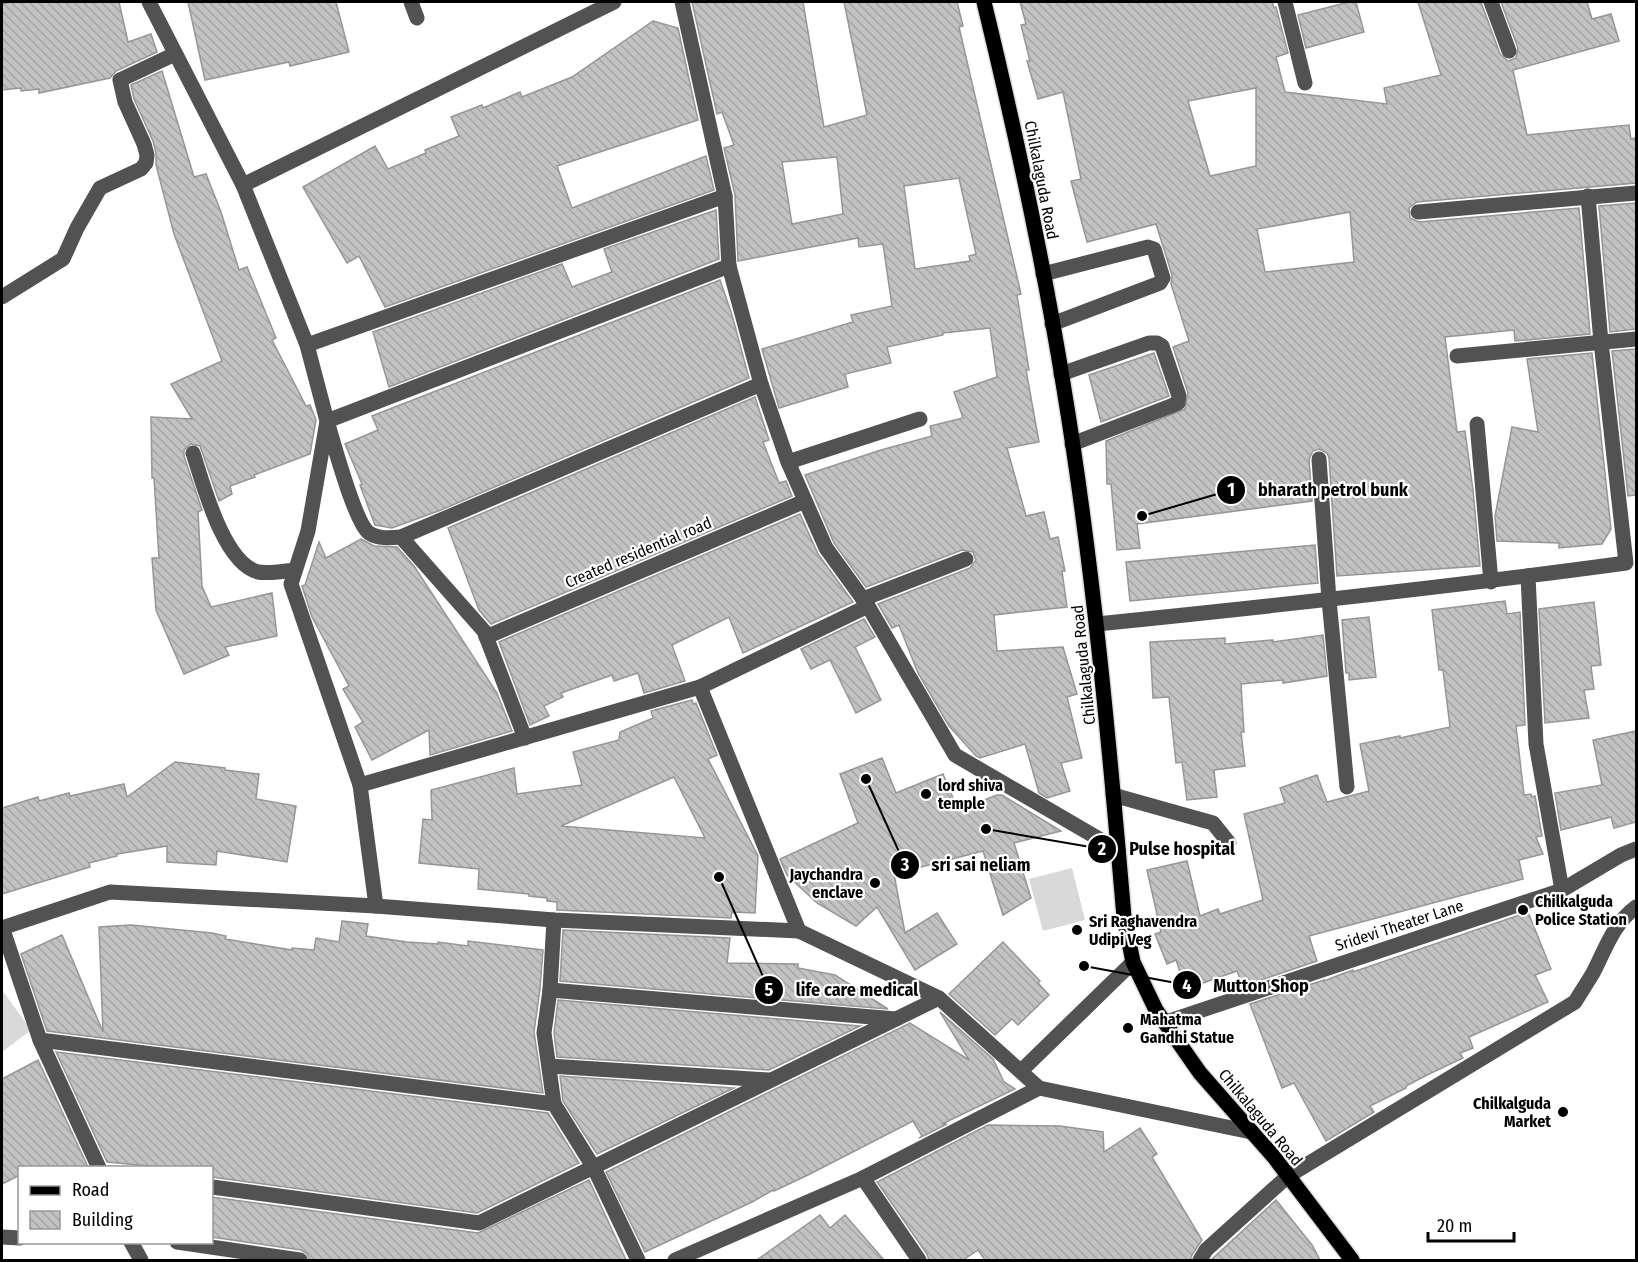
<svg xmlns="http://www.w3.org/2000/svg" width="1638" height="1262" font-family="'Fira Sans Condensed',sans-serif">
<defs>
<pattern id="building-back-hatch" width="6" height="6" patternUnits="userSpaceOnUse" patternTransform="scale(1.5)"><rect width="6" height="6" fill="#c2c2c2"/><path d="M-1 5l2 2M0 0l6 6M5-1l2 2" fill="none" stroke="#a5a5a5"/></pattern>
</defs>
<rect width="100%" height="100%" fill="#fff"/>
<g fill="#d9d9d9">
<polygon points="1072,868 1085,920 1043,931 1029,879"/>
<polygon points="2,990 31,1030 2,1052"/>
</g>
<g fill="url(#building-back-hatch)" stroke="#969696" stroke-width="1.5" fill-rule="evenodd">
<polygon points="6,2 119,2 128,42 151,34 157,52 116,71 110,78 39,93 39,89 21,91 21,88 2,90 2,4 7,3"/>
<polygon points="188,2 336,2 349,52 290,66 289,62 205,80"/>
<path d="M692 2H803L824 127 867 115 844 2H957L963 26 959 27 1021 294 1017 295 1029 370H1026L1039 442 1007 448 1026 516 1044 512 1050 539 1058 537 1065 571H1062L1067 607 994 615 997 651 1063 647 1077 694 1067 697 1082 758 1061 763 1070 791 1047 798 1039 793 1025 744 980 758 976 756 949 726 918 673 899 625 892 628 878 604 970 568 976 560 973 552 962 550 866 587 834 543 805 475 881 450 932 436 930 426 963 418 954 392 997 377 990 328 943 333V335L887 347 891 363 845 374 848 387 779 408 762 349 853 322 851 315 892 306 883 244 859 247 858 238 738 261 735 195 724 148 734 145 722 112 717 114ZM837 157 843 214 792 224 782 162ZM959 178 976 254 969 256 970 261 915 269 904 186Z"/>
<path d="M1020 2H1272L1274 8 1276 7 1288 53 1276 57 1285 92 1387 104 1384 88 1441 75 1418 2H1481L1500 54 1508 61 1516 58 1518 48 1501 2H1587L1592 19 1611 14 1619 41 1513 70 1527 135 1629 125 1631 139 1636 138V183L1417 202 1409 208 1410 218 1419 222 1579 208 1590 334 1515 341 1514 330 1445 337 1457 432 1465 431 1473 490 1480 566 1337 576 1329 458 1327 453 1319 449 1313 451 1309 459 1312 501 1137 524 1140 548 1117 550 1111 484H1107L1106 441 1185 409 1188 393 1173 347 1189 341 1171 284 1172 275 1156 224 1087 242 1071 181 1081 179 1063 92 1038 99 1027 61H1030L1021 25 1026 24ZM1256 88V166L1210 176 1188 101ZM1350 212 1354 262 1265 272 1257 229Z"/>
<polygon points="1349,2 1356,2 1364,32 1306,48 1298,15"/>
<polygon points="653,21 678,28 698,120 557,166 572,208 706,156 714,190 385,307 359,256 347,263 303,187 375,146 388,169 426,153 425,150 459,136 451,117 482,105 483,108 520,92 522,97 572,77"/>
<polygon points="162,71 194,177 206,174 221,212 239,270 247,267 276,338 272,340 306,406 310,405 316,420 310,454 254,475 255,477 230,486 232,494 219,501 200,446 191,444 184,450 184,456 202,510 198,512 202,586 211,607 272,593 277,636 225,647 229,655 184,674 156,610 152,558 159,558 154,478 152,478 151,417 192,419 171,384 222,361 174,234 156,165 156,153 153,141 134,99 131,85"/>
<polygon points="1636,203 1636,329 1610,332 1599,206"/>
<polygon points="716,210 719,259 389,387 373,332 562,264 572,287 612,272 604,249"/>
<polygon points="720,280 732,315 749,378 441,510 392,528 375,525 360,485 362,484 345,444 378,430 372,416"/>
<polygon points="1636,349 1636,495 1628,496 1612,351"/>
<polygon points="1154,353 1169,396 1101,422 1089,375"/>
<polygon points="1592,353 1611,529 1602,544 1559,548 1559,543 1497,541 1495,516 1512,427 1538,432 1527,359"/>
<polygon points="755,397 769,440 763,442 779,483 786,481 792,496 491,624 479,610 448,528"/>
<polygon points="800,514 818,554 853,602 743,653 729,617 672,645 685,681 644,693 638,673 614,681 612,675 561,693 563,697 544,706 549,716 530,725 499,642"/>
<polygon points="361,539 374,546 397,547 414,566 497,693 512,731 430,755 429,730 372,760 355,727 363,722 343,689 349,686 312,617 302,586 305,585 319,542 326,558"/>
<polygon points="1315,545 1318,583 1130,601 1126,562"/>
<polygon points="1505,601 1507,614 1520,612 1525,725 1516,726 1524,795 1531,794 1532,797 1535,796 1542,836 1536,837 1543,854 1519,860 1523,879 1309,936 1317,961 1243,986 1237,971 1186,989 1176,960 1167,964 1155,934 1161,932 1147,870 1187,861 1200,916 1218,909 1220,914 1263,900 1244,814 1285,803 1280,788 1317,775 1327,802 1369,791 1360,744 1400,736 1400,738 1450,727 1443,670 1439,670 1432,610"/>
<polygon points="1594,602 1601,665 1591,666 1594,689 1584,690 1589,718 1545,723 1539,609"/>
<polygon points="1369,617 1376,677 1349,680 1349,673 1346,673 1342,620"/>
<polygon points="864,619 875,637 855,647 881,700 856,713 830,660 811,669 801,649"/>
<polygon points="1323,635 1327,676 1283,683 1283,680 1241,684 1244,732 1241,732 1245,766 1214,770 1217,797 1187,800 1182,762 1176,763 1169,697 1153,698 1150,642 1225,638 1225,644 1273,640 1273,642"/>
<path d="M692 700 693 704 696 703 717 755 708 759 758 856 755 913 732 912 731 918 557 910V902L547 901V898L529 896V894L478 889 479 869 419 863 423 819 432 820 431 790 514 768 517 794 582 785 573 752 619 740 620 732 653 718 651 711ZM674 777 705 838 561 826Z"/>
<polygon points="1636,731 1636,822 1614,828 1611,817 1561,830 1555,793 1602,785 1593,740"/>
<polygon points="882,758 896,793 943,774 958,810 997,795 1002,795 1061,831 1014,843 1031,898 1003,915 983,851 894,874 905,933 937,913 957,944 915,970 877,907 856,926 817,903 787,875 780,859 858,823 840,774"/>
<polygon points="175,762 225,768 225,770 259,774 256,799 296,806 287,862 217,851 216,865 167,862 167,846 117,854 117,856 89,863 90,867 2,894 2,808 38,797 39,801 69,793 70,796 124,784 127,797"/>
<polygon points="1528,912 1551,969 1535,975 1548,1002 1469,1037 1473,1048 1460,1053 1463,1058 1427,1075 1406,1086 1406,1088 1370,1106 1374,1112 1326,1141 1294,1083 1282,1088 1250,1004 1324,980 1324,981 1342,974 1353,970 1353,972"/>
<polygon points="342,921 368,924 366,936 407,942 438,944 438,942 468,946 468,941 543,950 540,989 534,1032 543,1093 47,1031 21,954 62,935 103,1032 99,927 131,925 212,933 226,936 225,939 292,950 292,948 314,950 316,938 339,942"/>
<polygon points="563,930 730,938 727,963 798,964 798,968 835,975 888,1009 560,981"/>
<polygon points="1003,942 1040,981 1038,983 1049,995 1018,1025 1012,1019 995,1035 949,994"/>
<polygon points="558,1000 860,1026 769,1070 557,1057 554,1033"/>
<polygon points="940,1012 993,1059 1004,1082 1015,1089 942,1124 947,1124 919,1138 922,1136 913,1121 808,1175 774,1191 773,1190 752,1202 645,1252 606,1172 910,1023 969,1060"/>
<polygon points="56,1052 548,1113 579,1163 477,1213 212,1177 212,1167 160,1167 107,1162"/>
<polygon points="38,1060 88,1167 20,1167 20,1175 2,1184 2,1079"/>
<polygon points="560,1076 734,1088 597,1154 563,1101"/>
<polygon points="988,1125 1060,1126 1103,1132 1104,1152 1140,1128 1157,1154 1152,1157 1202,1240 1192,1255 1190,1260 985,1260 978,1250 963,1260 929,1260 927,1254 877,1182"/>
<polygon points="589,1180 626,1260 310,1260 306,1253 301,1250 212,1237 212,1197 478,1233"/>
<polygon points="1276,1200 1312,1245 1320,1260 1211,1260"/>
<polygon points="820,1215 830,1228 845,1215 884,1260 757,1260"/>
</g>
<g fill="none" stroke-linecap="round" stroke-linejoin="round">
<g stroke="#dbdbdb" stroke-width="18">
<path id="major" d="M984 2C1015 130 1043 259 1064 389 1093 564 1109 741 1124 917L1133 962 1156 1010 1200 1073 1274 1157 1352 1260"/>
</g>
<g stroke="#525252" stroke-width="15">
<polyline points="149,2 243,185 307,345 327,421 308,531 291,584 360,785 376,906"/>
<polyline points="411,2 417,18"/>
<polyline points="682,2 725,196 729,266 761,384 788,462 826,548 868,606 955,755 1118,850"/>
<polyline points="1285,2 1305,83"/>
<polyline points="1491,2 1509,51"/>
<polyline points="243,185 614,2"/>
<polyline points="1418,212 1636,193"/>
<path d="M729 266 327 421C333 441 355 523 369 533 378 539 390 538 401 537L761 384"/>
<polyline points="1043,274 1148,247 1154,249 1163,278 1160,283 1052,324"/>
<polyline points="2,297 63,259 77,228 100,188 141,169 146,163 147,155 144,144 125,102 120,80 175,54"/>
<polyline points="307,345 725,196"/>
<polyline points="1457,356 1636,339"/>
<polyline points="1061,374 1149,343 1157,343 1162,346 1179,396 1178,403 1171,406 1072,444"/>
<polyline points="1477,424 1491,582"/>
<path d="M193 453C203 483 223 563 258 572 269 574 284 571 295 570"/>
<polyline points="1319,459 1329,600 1347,787"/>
<polyline points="788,462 920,419"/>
<polyline points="401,537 484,631 525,738"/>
<polyline points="1528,576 1536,744 1562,890"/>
<polyline points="863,599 966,559"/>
<path d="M1097 624C1274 606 1450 587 1626 563L1601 342 1588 196"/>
<polyline points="486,637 805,501"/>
<polyline points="700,687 799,931"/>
<polyline points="360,785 700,687 868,606"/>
<polyline points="1113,795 1213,823 1229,843"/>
<polyline points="2,927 40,1040 99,1168"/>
<polyline points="2,928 110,892 376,906 554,920 799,931 939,998 1039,1088 1251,1132"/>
<polyline points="550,990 896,1019"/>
<polyline points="1166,1022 1562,890 1621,855 1636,849"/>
<polyline points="40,1040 554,1104 594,1168 638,1260"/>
<polyline points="549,1066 768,1080"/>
<polyline points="1021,1071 1133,962"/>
<polyline points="554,1104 544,1033 550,990 554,920"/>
<polyline points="863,1178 919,1260"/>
<polyline points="212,1187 479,1223 939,998"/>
<polyline points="2,1237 20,1238"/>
<polyline points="131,1242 141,1260"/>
<polyline points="177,1242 300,1260"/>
<polyline points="675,1260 863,1178 1039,1088"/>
<path d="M1200 1260 1206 1250 1288 1176 1575 1002C1581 992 1587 983 1593 973 1606 948 1613 924 1636 907"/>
</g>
<use href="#major" stroke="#000" stroke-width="15"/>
</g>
<g fill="#000" stroke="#fff" stroke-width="2">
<circle cx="926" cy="794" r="6"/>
<circle cx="875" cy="883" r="6"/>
<circle cx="1523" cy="910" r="6"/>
<circle cx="1077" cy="930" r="6"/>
<circle cx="1128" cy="1028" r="6"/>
<circle cx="1563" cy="1112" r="6"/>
</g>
<g text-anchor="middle" stroke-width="4.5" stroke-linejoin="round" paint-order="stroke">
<g font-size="16" fill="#000" stroke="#fff">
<text transform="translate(1042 180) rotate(79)" y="6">Chilkalaguda Road</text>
<text transform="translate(638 552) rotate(-23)" y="6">Created residential road</text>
<text transform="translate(1083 665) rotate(-96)" y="6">Chilkalaguda Road</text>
<text transform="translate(1399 925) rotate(-18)" y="6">Sridevi Theater Lane</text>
<text transform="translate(1261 1117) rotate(50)" y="6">Chilkalaguda Road</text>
</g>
<g font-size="16" font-weight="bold" fill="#000" stroke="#fff" text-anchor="start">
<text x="938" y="791">lord shiva<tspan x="938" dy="18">temple</tspan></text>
<text x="863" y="880" text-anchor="end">Jaychandra<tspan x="863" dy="18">enclave</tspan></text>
<text x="1535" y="907">Chilkalguda<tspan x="1535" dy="18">Police Station</tspan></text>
<text x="1089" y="927">Sri Raghavendra<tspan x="1089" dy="18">Udipi Veg</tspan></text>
<text x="1140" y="1025">Mahatma<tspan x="1140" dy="18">Gandhi Statue</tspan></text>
<text x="1551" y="1109" text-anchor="end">Chilkalguda<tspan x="1551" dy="18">Market</tspan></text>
</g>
</g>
<path fill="none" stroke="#000" stroke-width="2" d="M1142 516L1231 490M986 829L1102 849M866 779L905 865M1084 966L1187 985M719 877L769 990"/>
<g fill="#000" stroke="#fff" stroke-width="2">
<circle cx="1142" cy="516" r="6"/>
<circle cx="986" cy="829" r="6"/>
<circle cx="866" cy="779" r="6"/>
<circle cx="1084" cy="966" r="6"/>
<circle cx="719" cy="877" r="6"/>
<circle cx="1231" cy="490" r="15"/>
<circle cx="1102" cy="849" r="15"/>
<circle cx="905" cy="865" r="15"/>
<circle cx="1187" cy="985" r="15"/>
<circle cx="769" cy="990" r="15"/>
</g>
<g font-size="18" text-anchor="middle" font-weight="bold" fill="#fff">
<text x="1231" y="496">1</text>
<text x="1102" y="855">2</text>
<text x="905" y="871">3</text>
<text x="1187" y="992">4</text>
<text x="769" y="996">5</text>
</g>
<g font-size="18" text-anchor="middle" font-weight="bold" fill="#000" stroke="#fff" stroke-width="4.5" stroke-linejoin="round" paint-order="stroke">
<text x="1333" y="496">bharath petrol bunk</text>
<text x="1182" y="855">Pulse hospital</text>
<text x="981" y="871">sri sai neliam</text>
<text x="1261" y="992">Mutton Shop</text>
<text x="857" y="996">life care medical</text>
</g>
<rect width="1638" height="1262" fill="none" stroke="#000000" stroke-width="6"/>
<rect x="18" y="1166" width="195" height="78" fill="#ffffff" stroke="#999999" stroke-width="1.5"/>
<rect x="30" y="1186" width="30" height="9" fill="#000000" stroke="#999999" stroke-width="1.5"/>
<text x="72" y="1196" font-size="18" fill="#000000">Road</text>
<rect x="30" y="1211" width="30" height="18" fill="url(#building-back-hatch)" stroke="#999999" stroke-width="1.5"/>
<text x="72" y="1226" font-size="18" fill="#000000">Building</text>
<path d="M1428 1232v9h86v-9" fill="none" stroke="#000000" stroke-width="3"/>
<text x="1437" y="1232" font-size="18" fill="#000000" stroke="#ffffff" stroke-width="4.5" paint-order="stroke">20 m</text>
</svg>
